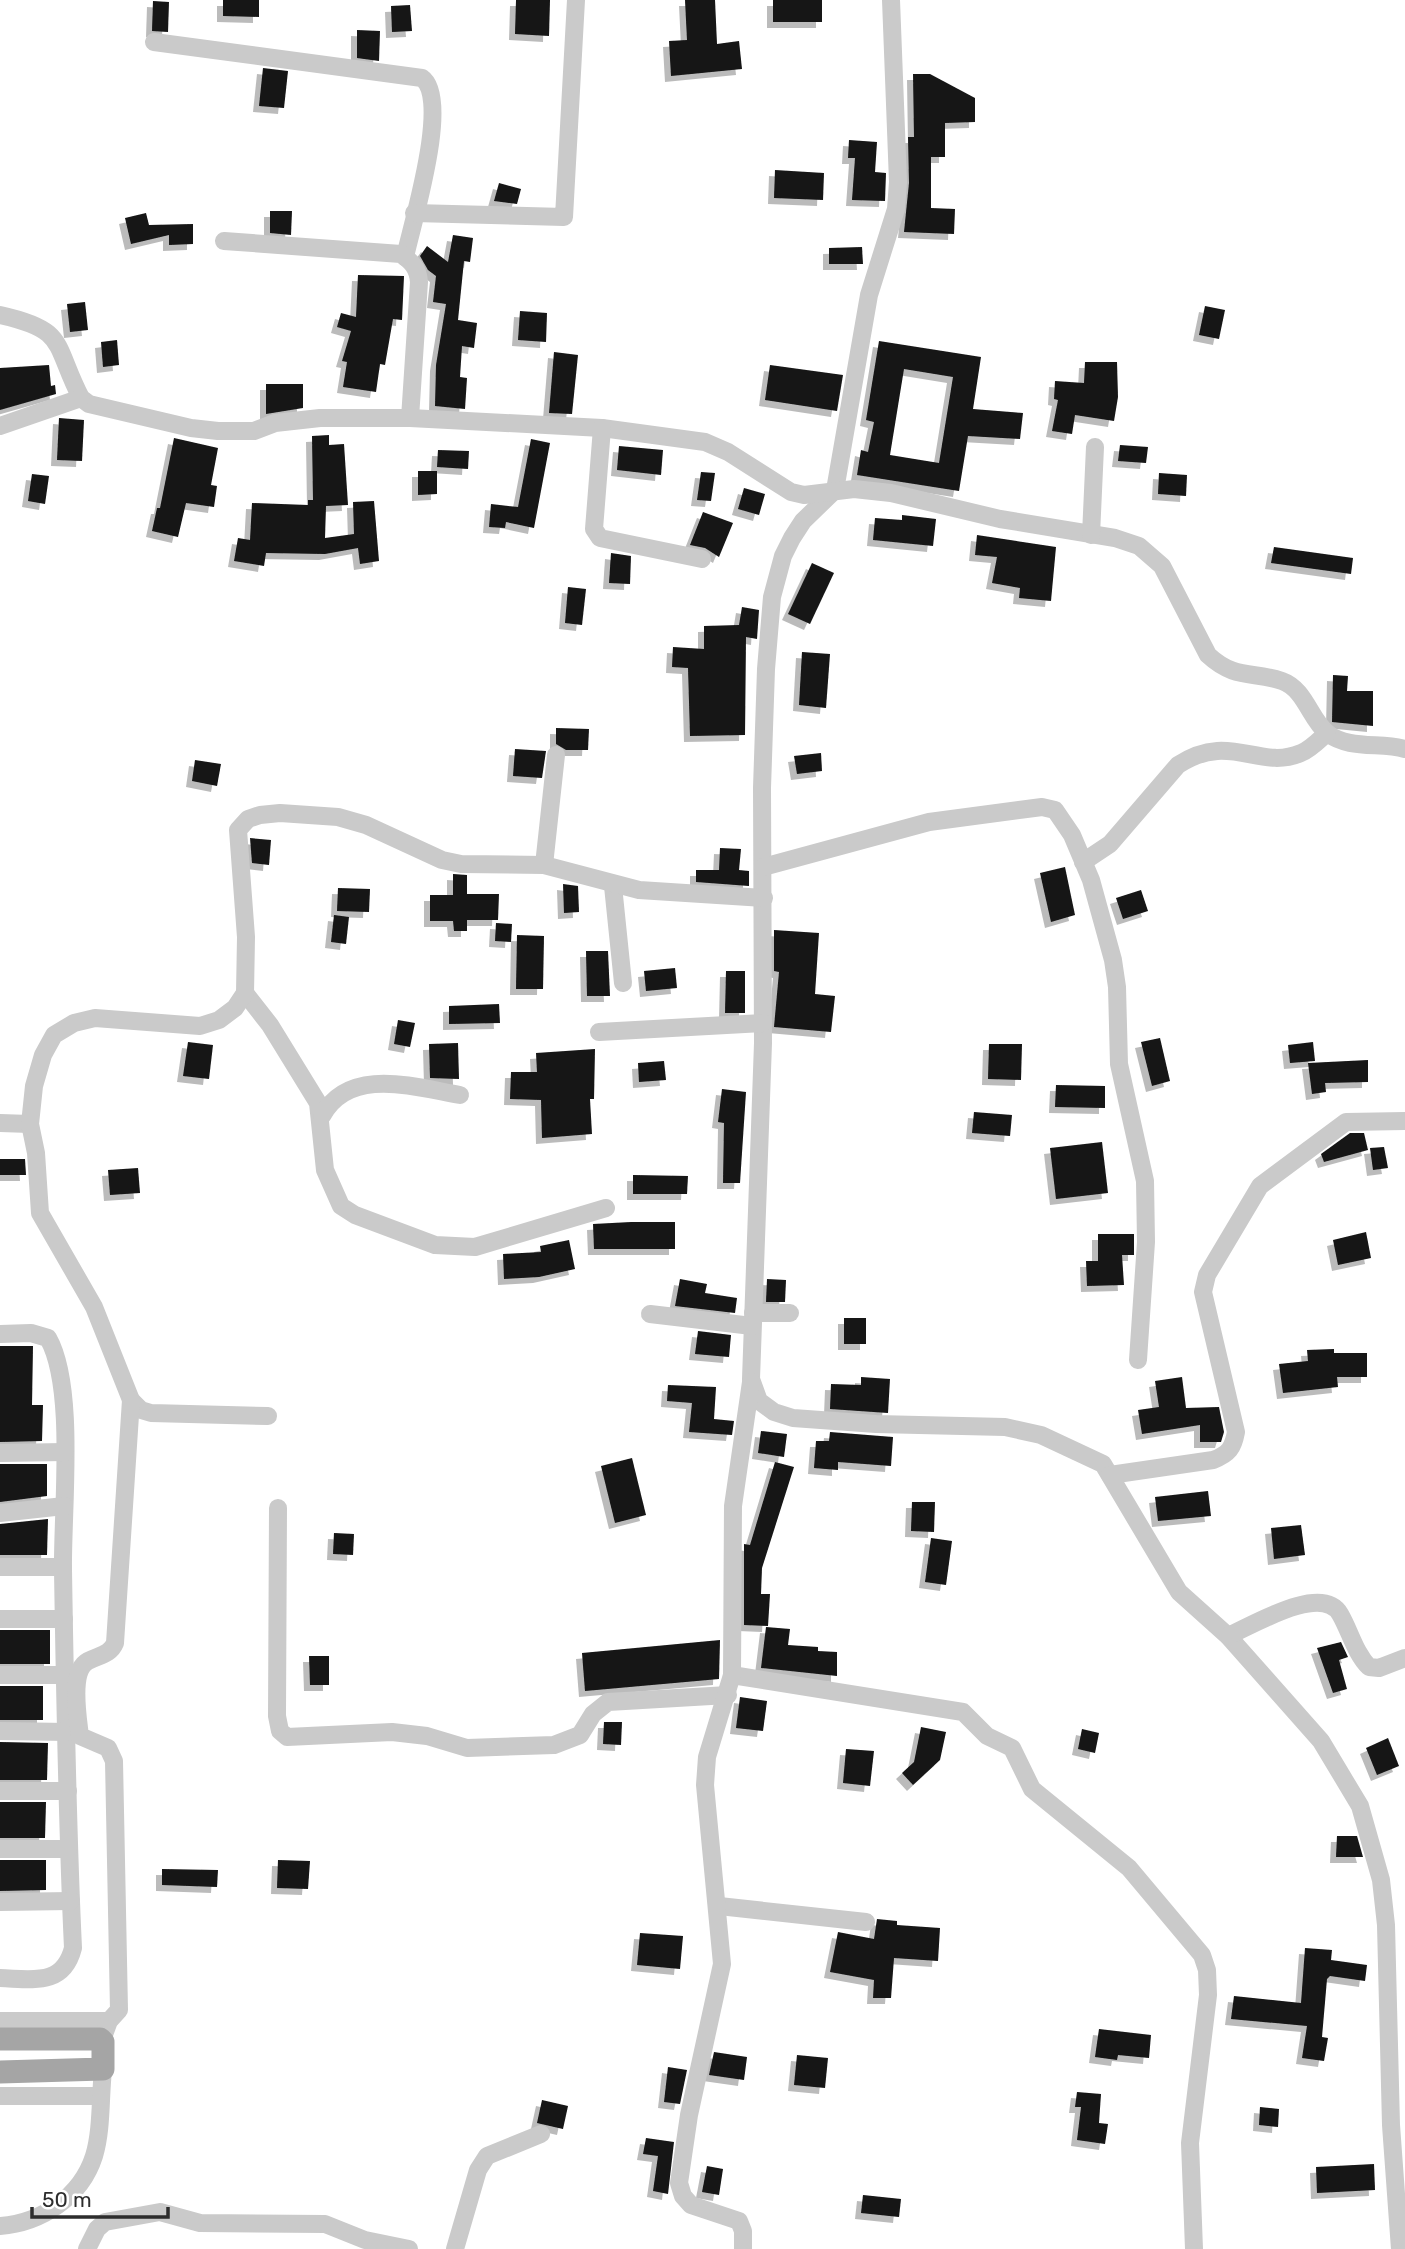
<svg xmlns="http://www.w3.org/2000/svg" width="1405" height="2249" font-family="Rubik,sans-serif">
<defs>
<filter id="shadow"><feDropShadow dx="-6" dy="6" stdDeviation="0" flood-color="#0004"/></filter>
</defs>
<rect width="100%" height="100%" fill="#fff"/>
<g fill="#141414" fill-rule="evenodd" filter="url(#shadow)">
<polygon points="223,0 259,0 259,17 223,16"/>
<polygon points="516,0 550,0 549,36 515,34"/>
<polygon points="685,0 715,0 717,44 739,41 742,69 671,76 669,41 687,40"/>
<rect x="773" y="0" width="49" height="22"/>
<polygon points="153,1 169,2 168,32 152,31"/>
<polygon points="410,5 412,31 392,32 391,6"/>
<polygon points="357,30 380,31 379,61 357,58"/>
<polygon points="263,68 288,71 284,108 259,106"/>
<polygon points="913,74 930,74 975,98 975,122 945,123 945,157 931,157 931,208 955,209 954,234 904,232 909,183 908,137 914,137"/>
<polygon points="849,140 877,142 875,172 886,173 885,201 852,200 855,158 848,158"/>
<polygon points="775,170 824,173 823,200 774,198"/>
<polygon points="499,183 521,189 517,204 494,201"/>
<polygon points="270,211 292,211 291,235 270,233"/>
<polygon points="146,213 149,225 193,224 193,244 169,245 169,235 131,244 125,218"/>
<polygon points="453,235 473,238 470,262 464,261 458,320 477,323 474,348 462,346 460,377 467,378 465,409 435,406 436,365 446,304 433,302 436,276 428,270 420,256 427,246 448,262"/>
<polygon points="862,247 863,264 829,264 829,248"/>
<polygon points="358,275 404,276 402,320 393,319 385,365 380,364 376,392 343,387 347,362 342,361 351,331 337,327 341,313 356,317"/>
<polygon points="85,302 88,330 70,332 67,304"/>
<polygon points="1205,306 1225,310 1219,339 1199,335"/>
<polygon points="520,311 547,313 546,342 518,340"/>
<polygon points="117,340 119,365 103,367 101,342"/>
<path d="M879 341 981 357 973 409 1023 413 1020 439 968 436 959 491 857 475 861 450 868 452 874 422 866 420ZM904 369 953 377 939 463 890 455Z"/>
<polygon points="554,352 578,355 572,414 549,413"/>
<polygon points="1085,362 1117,362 1118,397 1114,421 1075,415 1072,434 1052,431 1058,400 1054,399 1055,381 1084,383"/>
<polygon points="49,365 51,386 55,385 56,394 0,410 0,368"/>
<polygon points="770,365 843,375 837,411 765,400"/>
<polygon points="266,384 303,384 303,408 266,414"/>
<polygon points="59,418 84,420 82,461 57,460"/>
<polygon points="329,435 329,445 344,444 348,505 326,506 325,538 354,534 353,502 374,501 379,561 360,564 358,548 325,554 266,553 264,566 234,561 238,538 250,540 252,503 308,505 308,500 313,500 312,436"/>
<polygon points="174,438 218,448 211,485 217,486 214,507 186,503 178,537 152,531 157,508 160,508"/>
<polygon points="531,439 550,443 534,528 506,522 505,528 489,527 491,504 518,507"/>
<polygon points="1120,445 1148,447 1146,463 1118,461"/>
<polygon points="619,446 663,450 661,475 617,470"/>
<polygon points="438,450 469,451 468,469 437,467"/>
<polygon points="418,471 437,471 437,494 418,495"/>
<polygon points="701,472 715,473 711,501 697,500"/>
<polygon points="1159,473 1187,475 1186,496 1158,494"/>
<polygon points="32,474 49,476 45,504 28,501"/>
<polygon points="744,488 765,494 759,515 738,509"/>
<polygon points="703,512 733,523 719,557 705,548 690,545"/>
<polygon points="902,515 936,519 933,546 873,540 875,518 902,520"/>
<polygon points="977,535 1056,547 1051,601 1019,598 1020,588 992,583 997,557 975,555"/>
<polygon points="1274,547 1353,558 1351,574 1271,563"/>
<polygon points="611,553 631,556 630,584 609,583"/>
<polygon points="812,563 834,573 810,624 788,614"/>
<polygon points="568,587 586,589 582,625 565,623"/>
<polygon points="742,607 759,610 757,639 746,637 745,735 690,736 688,668 672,667 673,647 704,649 704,626 739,625"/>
<polygon points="802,652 830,654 826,708 799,705"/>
<polygon points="1333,675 1348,676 1347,691 1373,691 1373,726 1332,722"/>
<polygon points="556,728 589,729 588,750 566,750 556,744"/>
<polygon points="515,749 546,751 542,778 513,776"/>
<polygon points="821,753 822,771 797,774 794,756"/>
<polygon points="195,760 221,764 217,786 192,781"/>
<polygon points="250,838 271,840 269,865 252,863"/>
<polygon points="720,848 741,849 739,870 749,871 749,886 696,882 696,870 719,870"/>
<polygon points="1065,867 1075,915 1051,922 1040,873"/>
<polygon points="453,874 467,875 467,894 499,894 498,920 467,920 467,931 454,931 453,921 430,921 430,895 453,895"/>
<polygon points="563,884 578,886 579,912 564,913"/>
<polygon points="338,888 370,889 369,912 337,911"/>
<polygon points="1141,890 1148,911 1123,919 1116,898"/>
<polygon points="334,915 349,917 346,944 331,942"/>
<polygon points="496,923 512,924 511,942 495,941"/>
<polygon points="774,930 819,933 815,994 835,996 831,1032 774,1027 779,972 774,971"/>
<polygon points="517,935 544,936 543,989 516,989"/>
<polygon points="586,951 608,951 610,996 587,996"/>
<polygon points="675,968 677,988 646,991 644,971"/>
<polygon points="726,971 745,971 745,1013 725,1013"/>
<polygon points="499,1004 500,1023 449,1024 449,1006"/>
<polygon points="398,1020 415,1023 410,1047 394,1044"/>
<polygon points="1160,1038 1170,1081 1152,1086 1141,1042"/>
<polygon points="188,1042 213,1045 209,1079 183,1076"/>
<polygon points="1313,1042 1315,1061 1290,1063 1288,1045"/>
<polygon points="458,1043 459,1079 430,1078 429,1044"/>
<polygon points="989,1044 1022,1044 1021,1080 988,1079"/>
<polygon points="595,1049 594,1099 590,1099 592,1134 542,1138 541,1100 510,1099 511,1072 537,1072 536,1053"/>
<polygon points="1368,1060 1368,1082 1325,1083 1326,1092 1312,1094 1308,1063"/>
<polygon points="664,1061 666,1080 639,1082 638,1063"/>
<polygon points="1056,1085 1105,1086 1105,1108 1055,1107"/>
<polygon points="722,1089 746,1092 740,1183 723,1183 724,1123 718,1122"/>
<polygon points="974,1112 1012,1115 1010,1136 972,1133"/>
<polygon points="1350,1133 1364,1133 1368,1150 1324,1162 1321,1154"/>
<polygon points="1102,1142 1108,1193 1056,1199 1050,1148"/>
<polygon points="1384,1147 1388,1168 1373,1170 1370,1148"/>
<polygon points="0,1159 25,1159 26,1175 0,1175"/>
<polygon points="138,1168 140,1193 110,1195 108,1170"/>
<polygon points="633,1175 688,1176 687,1194 633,1194"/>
<polygon points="631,1222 675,1222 675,1249 594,1249 593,1224"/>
<polygon points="1366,1232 1371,1258 1338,1265 1333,1240"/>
<polygon points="1098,1234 1134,1234 1134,1255 1122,1255 1124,1285 1087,1286 1086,1261 1098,1261"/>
<polygon points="569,1240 575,1269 539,1277 504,1279 503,1254 541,1252 540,1246"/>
<polygon points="680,1279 707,1284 705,1293 737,1298 735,1313 675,1306"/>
<polygon points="767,1279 786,1280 785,1302 766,1302"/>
<rect x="844" y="1318" width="22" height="26"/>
<polygon points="698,1331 731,1335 729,1357 695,1354"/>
<polygon points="0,1346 33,1346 32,1405 43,1405 42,1441 0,1442"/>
<polygon points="1334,1349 1334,1353 1367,1353 1367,1377 1337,1377 1338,1387 1283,1393 1279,1364 1308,1361 1307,1350"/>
<polygon points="861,1377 890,1379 888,1413 830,1409 831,1384 861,1385"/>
<polygon points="1182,1377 1186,1408 1219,1407 1224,1432 1221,1442 1200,1442 1200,1425 1142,1434 1138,1410 1159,1407 1155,1381"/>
<polygon points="668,1385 716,1387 714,1419 734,1421 732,1435 689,1432 692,1403 667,1401"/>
<polygon points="761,1431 787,1434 784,1457 758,1453"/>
<polygon points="830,1432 893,1437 891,1466 838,1462 838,1470 814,1468 816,1441 829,1441"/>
<polygon points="632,1458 646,1515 615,1523 601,1466"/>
<polygon points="775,1462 794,1467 762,1568 761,1594 770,1594 768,1626 744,1625 744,1544 750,1545"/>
<polygon points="0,1464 47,1464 47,1496 0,1502"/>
<polygon points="1208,1491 1211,1516 1158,1521 1155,1497"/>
<polygon points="912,1502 935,1502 934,1532 911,1531"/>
<polygon points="48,1519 47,1555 0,1555 0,1524"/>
<polygon points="1301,1525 1305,1555 1274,1559 1271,1528"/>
<polygon points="334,1533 354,1534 353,1555 333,1554"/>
<polygon points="931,1538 952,1541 946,1585 925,1582"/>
<polygon points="766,1627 790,1629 788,1645 818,1647 818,1651 837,1652 837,1676 761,1668"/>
<rect x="0" y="1630" width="50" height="34"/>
<polygon points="720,1640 719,1679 585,1691 582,1653"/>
<polygon points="1341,1642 1348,1657 1339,1660 1347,1689 1333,1693 1317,1648"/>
<polygon points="309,1656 329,1656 329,1685 310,1685"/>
<rect x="0" y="1686" width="43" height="34"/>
<polygon points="740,1697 767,1701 763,1731 736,1728"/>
<polygon points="604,1722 622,1722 621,1745 603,1744"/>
<polygon points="921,1727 946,1732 940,1760 913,1785 902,1773 914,1762"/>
<polygon points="1082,1729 1099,1733 1095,1753 1078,1749"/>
<polygon points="1388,1738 1399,1766 1377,1775 1366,1748"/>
<polygon points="0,1742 48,1743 47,1780 0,1780"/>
<polygon points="846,1749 874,1751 870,1786 843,1783"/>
<polygon points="0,1802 46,1802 45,1838 0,1838"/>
<polygon points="1337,1836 1357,1836 1363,1857 1336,1857"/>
<polygon points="0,1860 46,1860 46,1890 0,1891"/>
<polygon points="278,1860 310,1861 308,1889 277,1888"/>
<polygon points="162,1869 218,1870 217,1887 162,1885"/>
<polygon points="877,1919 897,1921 897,1925 940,1928 938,1961 894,1958 891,1998 873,1998 874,1980 830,1972 838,1932 874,1939"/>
<polygon points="640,1933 683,1936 680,1969 637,1965"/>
<polygon points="1305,1948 1332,1950 1331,1960 1367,1965 1365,1981 1330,1976 1327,1979 1322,2037 1328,2038 1324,2061 1302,2058 1307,2026 1231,2019 1234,1996 1301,2003"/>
<polygon points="1099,2029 1151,2035 1149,2058 1118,2055 1117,2060 1095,2057"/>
<polygon points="714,2052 747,2057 744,2080 709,2075"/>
<polygon points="797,2055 828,2058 825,2088 794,2085"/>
<polygon points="668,2067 687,2070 680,2104 664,2102"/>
<polygon points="1077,2092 1101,2094 1099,2123 1108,2124 1105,2144 1077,2140 1081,2107 1075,2107"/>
<polygon points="542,2100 568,2106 563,2129 537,2123"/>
<polygon points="1260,2107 1279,2109 1278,2127 1259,2125"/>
<polygon points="646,2138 674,2142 668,2194 653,2191 658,2156 643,2154"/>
<polygon points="1374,2164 1375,2190 1317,2193 1316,2167"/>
<polygon points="707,2166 723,2169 719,2195 702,2192"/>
<polygon points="863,2195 901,2199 899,2217 861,2213"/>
</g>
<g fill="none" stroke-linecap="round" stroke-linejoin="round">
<g stroke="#cacaca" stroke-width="18">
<polyline points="891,0 898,182 896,209 869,295 835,490 803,521 792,538 783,556 772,597 766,669 762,788 763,1043 751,1379 759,1401 774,1412 793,1418 876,1424 1005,1427 1041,1435 1103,1464 1179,1592 1228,1636 1321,1741 1360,1806 1381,1880 1386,1925 1391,2125 1400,2249"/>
<path d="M154 42 422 78C451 98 412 224 405 257"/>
<polyline points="414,213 564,217 576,0"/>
<path d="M224 241 401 254C412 262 418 268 419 282L410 418"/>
<path d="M0 315C68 330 53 344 81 398L89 404 191 428 218 431H254L275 423 320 418H410L602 428 705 442 728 452 791 492 804 495 854 489 891 493 1000 519 1115 538 1139 546 1162 566 1208 655C1235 680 1253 671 1282 681 1305 689 1310 719 1327 733 1349 750 1380 742 1405 749"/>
<polyline points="0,426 81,398"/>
<polyline points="602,428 594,529 600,538 702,559"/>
<polyline points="1091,535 1095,447"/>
<path d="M1083 862 1110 844 1178 765C1230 731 1259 771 1301 753 1311 749 1319 740 1327 733"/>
<polyline points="544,865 556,755"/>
<polyline points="763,867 929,822 1042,807 1055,810 1072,835 1091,880 1113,960 1117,987 1119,1064 1145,1181 1146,1242 1138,1360"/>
<polyline points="613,886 623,983"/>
<polyline points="245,993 270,1025 318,1103 325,1170 341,1206 355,1215 435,1245 475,1247 606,1208"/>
<polyline points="599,1032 763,1023"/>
<path d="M322 1116C349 1066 414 1087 460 1095"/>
<polyline points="0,1123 30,1124"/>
<polyline points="753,1313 790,1313"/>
<polyline points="650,1314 752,1326"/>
<path d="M0 1334 31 1333 48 1338C76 1387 62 1511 63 1570 65 1696 67 1823 73 1948 63 1987 32 1979 0 1978"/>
<polyline points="268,1416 151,1413 141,1410 131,1400 94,1307 40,1213 36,1153 30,1124 34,1086 43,1055 54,1035 74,1023 95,1018 200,1026 219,1020 235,1008 245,993 246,937 238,830 248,819 260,815 280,813 338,817 366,825 442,860 461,864 544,865 639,890 764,898"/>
<polyline points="0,1453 65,1452"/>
<path d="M1110 1475 1213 1460C1229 1454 1233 1448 1236 1432L1203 1292 1207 1275 1260 1186 1346 1122 1405 1121"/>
<polyline points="278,1508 277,1716 280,1731 287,1737 392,1732 427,1736 467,1748 554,1745 580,1735 593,1714 608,1702 728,1695"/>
<polyline points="0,1513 64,1506"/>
<polyline points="0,1567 63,1567"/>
<polyline points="0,1619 64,1619"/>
<path d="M1228 1636C1253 1625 1322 1583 1340 1614 1350 1631 1355 1653 1369 1667L1379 1668 1405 1658"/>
<polyline points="0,1675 66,1675"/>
<polyline points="732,1675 963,1712 987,1736 1012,1748 1032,1789 1129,1868 1202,1955 1207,1970 1208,1995 1190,2143 1194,2249"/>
<polyline points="0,1731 68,1732"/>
<polyline points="0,1791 68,1791"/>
<polyline points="0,1849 68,1849"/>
<polyline points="0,1902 71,1901"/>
<polyline points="719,1906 866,1922"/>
<polyline points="0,2021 109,2021"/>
<path d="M102 2040 109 2021 119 2010 114 1761 108 1748 80 1736C78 1717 69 1671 88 1661 99 1655 110 1655 115 1643L131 1400"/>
<polyline points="0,2096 100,2096"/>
<path d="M0 2226C41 2223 81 2197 94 2156 102 2130 100 2097 103 2070"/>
<polyline points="87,2249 97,2229 105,2222 160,2212 200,2223 325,2224 365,2240 409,2249"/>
<polyline points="455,2249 478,2170 487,2156 541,2134"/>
<polyline points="743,2249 743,2231 739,2221 691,2205 683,2196 679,2183 689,2115 722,1964 705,1785 707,1757 732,1675 733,1506 751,1382"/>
</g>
<polyline stroke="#a5a5a5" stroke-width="23" points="0,2039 100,2039 103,2042 103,2069 0,2072"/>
</g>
<path d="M32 2207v10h136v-10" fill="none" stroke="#2d2d2d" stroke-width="3.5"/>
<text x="42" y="2207" font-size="21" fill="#2d2d2d" stroke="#ffffff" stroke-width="5" paint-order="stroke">50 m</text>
</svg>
